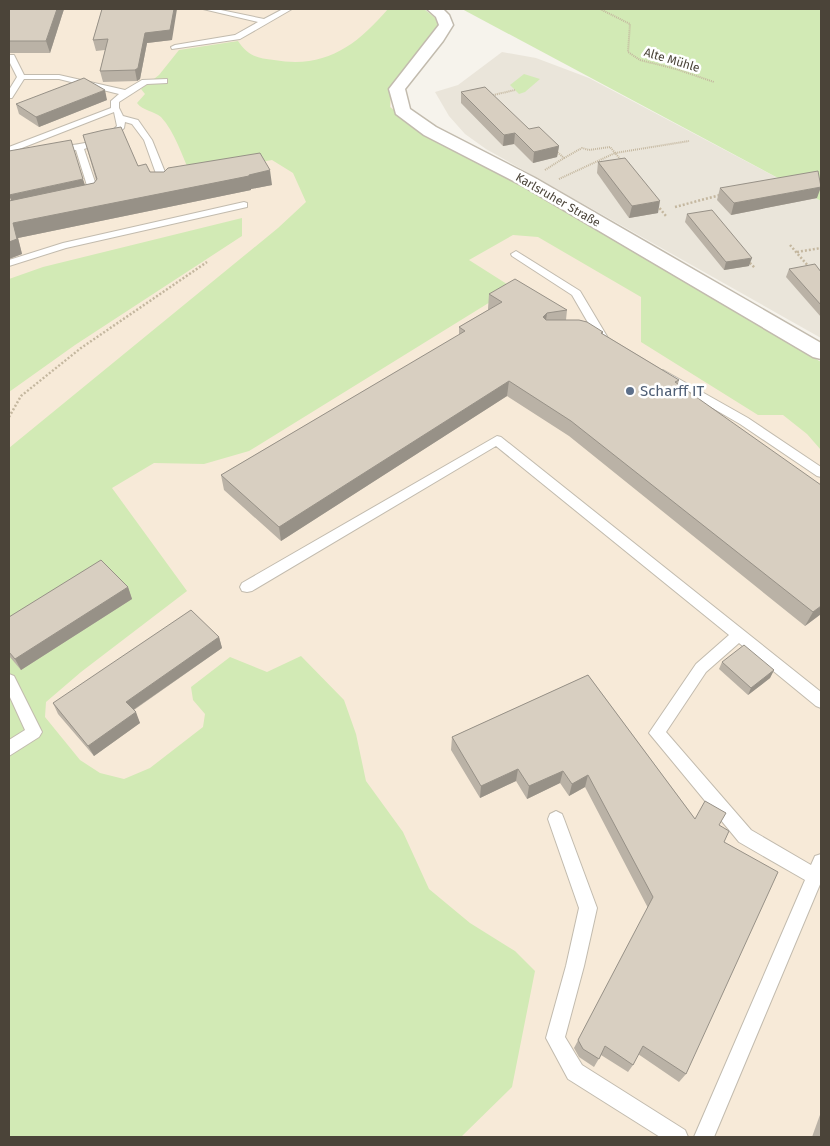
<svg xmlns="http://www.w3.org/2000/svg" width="830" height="1146" font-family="'Fira Sans',sans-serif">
<rect width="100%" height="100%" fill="#f6f3ec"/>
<polygon fill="#eae5da" points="502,52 536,58 589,78 821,201 821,338 486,149 465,134 449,116 435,92 458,85"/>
<polygon fill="#f7ead8" points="9,9 424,9 391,87 391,107 422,133 821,362 821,1137 9,1137"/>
<g fill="#d2eab5">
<path d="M388 9H424L443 24 391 87 390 107 422 133 560 206 821 362V450L807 434 783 415H758L641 342V297L538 237 513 235 469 260 513 288 249 451 204 464 154 463 112 488 187 591 81 672 46 702 45 717 80 760 100 773 124 779 150 768 203 727 205 714 193 700 191 687 230 657 267 672 301 656 344 700 356 734 366 781 403 832 429 889 470 923 515 951 535 971 512 1087 461 1137H9V448L278 228 306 202 293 173 272 160 191 175C182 156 175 132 161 117 154 111 143 111 137 103L145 94 141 89 159 75 179 50 238 41C248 56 257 58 274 60 325 69 356 46 388 9Z"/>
<polygon points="462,9 821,9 821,201"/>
<polygon points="524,74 540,79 525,92 519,94 510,85"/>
<polygon points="242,218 242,236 75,345 9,392 9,279 43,267"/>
</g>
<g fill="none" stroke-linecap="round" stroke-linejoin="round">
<g stroke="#c2bbae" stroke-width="2">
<g id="lane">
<polygon points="203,9 216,9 264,19 283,9 292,9 240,39 172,49 171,47 175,45 235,35 258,22"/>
<path d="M9 55H14L24 75H59L125 90 142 80 167 79V83L147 84 119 102V108L123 116 138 120 152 140 169 182 167 184H161L159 182 144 140 132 124 125 122 124 128 112 140 84 149 99 194 94 197H85V193L89 192 76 150 56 153 51 150 56 147C78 144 102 144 117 126L114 112 9 153V147L111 108V101L119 94 59 79H24L12 98H9V90L17 77 9 61Z"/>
<polygon points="244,202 247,203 247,207 66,248 9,266 9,260 63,243"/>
<polygon points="516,251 580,291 608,338 606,340 598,340 572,295 512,256 511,254"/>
<polygon points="663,370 748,418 821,467 821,477 817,476 740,424 659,377 657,374"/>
<polygon points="497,436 501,437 821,692 821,708 816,706 739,643 706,672 666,732 751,830 811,865 815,856 821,854 821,882 714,1137 694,1137 805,880 739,842 649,733 696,664 729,635 496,446 252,591 247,592 242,591 240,587 242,583"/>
<polygon points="9,674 14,676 42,732 39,737 9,756 9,740 25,730 9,695"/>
<polygon points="556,811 562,814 564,819 597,908 584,966 565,1037 582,1065 685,1130 688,1137 660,1137 568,1079 546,1038 566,966 579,908 548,819 550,814"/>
</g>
</g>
<g stroke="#c2bbae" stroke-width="3">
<polygon id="street" points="427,9 443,9 449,15 453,25 443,41 405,89 410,109 436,127 535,178 821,343 821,359 813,357 523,186 424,135 396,114 389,89 439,25 436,17"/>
</g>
<g stroke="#c4b79f" stroke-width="2" stroke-dasharray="1 1" stroke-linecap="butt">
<polyline points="600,9 630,24 628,52 640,60 676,69 714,82"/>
<polyline points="489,96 515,90"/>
<polyline points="564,158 582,148 589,150 610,147 622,161"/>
<polyline points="545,170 564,158 555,150"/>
<polyline points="559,179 615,153 689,141"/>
</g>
<g stroke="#c4b79f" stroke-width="2.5" stroke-dasharray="2 2" stroke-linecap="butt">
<polyline points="657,205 666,216"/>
<polyline points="675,207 720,195"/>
<polyline points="790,245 809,267"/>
<polyline points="797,252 821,248"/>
<polyline points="747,260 755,268"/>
<polyline points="9,417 21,396 81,348 207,262"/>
</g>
<use href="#lane" fill="#fff" fill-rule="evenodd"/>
<use href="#street" fill="#fff" fill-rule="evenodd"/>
</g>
<g fill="#bab2a6">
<polygon points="9,9 64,9 50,53 9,53"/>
<polygon points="102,9 172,40 147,43 140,79 137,81 103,82 100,71 105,50 96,51 93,40"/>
<polygon points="461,92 559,146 557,157 533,163 514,144 503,146 461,103"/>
<polygon points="107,100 39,127 19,114 16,104"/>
<polygon points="83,135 150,172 272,185 251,189 251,190 18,238 22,254 9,259 9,201 94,183 96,180"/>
<polygon points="598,162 658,213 629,218 597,173"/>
<polygon points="720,188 817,198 731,215 717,200"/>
<polygon points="687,214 749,266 724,270 685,222"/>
<polygon points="789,269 821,272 821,317 786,277"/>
<polygon points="489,294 567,310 566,320 603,332 603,334 679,380 678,384 821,614 805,626 569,436 507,396 281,541 224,490 221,475 459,335 459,327 488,310 488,309"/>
<polygon points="128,587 132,599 21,670 9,656 9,617"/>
<polygon points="219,637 222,648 134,710 140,723 94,756 58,714 53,703"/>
<polygon points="722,662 774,670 770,678 748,695 719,669"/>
<polygon points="588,675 695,819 719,825 724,842 686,1074 679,1082 638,1054 633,1065 628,1072 601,1055 594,1067 579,1057 574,1048 648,908 585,787 569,796 560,783 527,799 516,781 480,798 451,750 452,737"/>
<polygon points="821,1112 821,1137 812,1137"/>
</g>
<g fill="#979187">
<polygon points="57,9 64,9 50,53 46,41"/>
<polygon points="174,9 177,9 172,40 147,43 140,79 137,81 135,70 145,33"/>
<polygon points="105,90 107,100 39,127 36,117"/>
<polygon points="515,133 514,144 503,146 504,135"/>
<polygon points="559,146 557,157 533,163 534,152"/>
<polygon points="270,170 272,185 251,189 251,190 18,238 22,254 9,259 9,242 13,223"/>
<polygon points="83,179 87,191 13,206 9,195"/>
<polygon points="821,187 817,198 731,215 734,203"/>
<polygon points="660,201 658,213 629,218 632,206"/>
<polygon points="752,258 749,266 724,270 726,262"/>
<polygon points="547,313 545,328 543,317"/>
<polygon points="509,381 507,396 281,541 279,527"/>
<polygon points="128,587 132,599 21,670 15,659"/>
<polygon points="821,606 821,614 805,626 813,612"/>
<polygon points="219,637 222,648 130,712 126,702"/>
<polygon points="774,670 770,678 748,695 751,688"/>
<polygon points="136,712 140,723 94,756 88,746"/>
<polygon points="518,769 516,781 480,798 481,786"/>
<polygon points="563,771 560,783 527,799 529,786"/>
<polygon points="588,775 585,787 569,796 572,784"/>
</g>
<g fill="#d8cfc1" stroke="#979187">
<polygon points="9,9 57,9 46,41 9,41"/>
<polygon points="102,9 174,9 170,30 145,33 138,68 135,70 100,71 108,39 93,40"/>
<polygon points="84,78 105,90 36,117 16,104"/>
<polygon points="485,87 529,129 539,127 559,146 534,152 515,133 504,135 461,92"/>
<polygon points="121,127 138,166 146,164 150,172 164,172 168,168 260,153 270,170 249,175 249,176 13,223 17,239 9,242 9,201 94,183 97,179 83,135 104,130"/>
<polygon points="71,140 83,179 9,195 9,151"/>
<polygon points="625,158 660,201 632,206 598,162"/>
<polygon points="818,171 821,187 734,203 720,188"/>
<polygon points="712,210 752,258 726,262 687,214"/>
<polygon points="815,264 821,272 821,305 789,269"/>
<polygon points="515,279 567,310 547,313 543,317 546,320 579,320 587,322 603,332 601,333 679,380 675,382 821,485 821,606 813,612 571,421 509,381 279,527 221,475 465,331 459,327 502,302 489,294"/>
<polygon points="101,560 128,587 15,659 9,652 9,617"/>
<polygon points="191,610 219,637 126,702 136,712 88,746 53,703"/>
<polygon points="744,645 774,670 751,688 722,662"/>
<polygon points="588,675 695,819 705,801 726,813 719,825 729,831 724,842 778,872 686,1074 643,1046 633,1065 605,1046 599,1059 583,1049 578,1040 653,897 588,775 572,784 563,771 529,786 518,769 481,786 452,737"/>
</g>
<circle fill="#5c6f8a" stroke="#fff" stroke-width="2" cx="630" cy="391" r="5"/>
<g text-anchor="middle" stroke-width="5" stroke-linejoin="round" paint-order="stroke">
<g font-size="12" fill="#4b4439" stroke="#fff">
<text transform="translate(672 60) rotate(17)" y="4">Alte Mühle</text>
<text transform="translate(558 200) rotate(30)" y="4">Karlsruher Straße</text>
</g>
<g font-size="15" fill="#4e5e75" stroke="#fff" text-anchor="start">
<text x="640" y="396">Scharff IT</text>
</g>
</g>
<rect width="830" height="1146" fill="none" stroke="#4b4439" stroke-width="20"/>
</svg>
